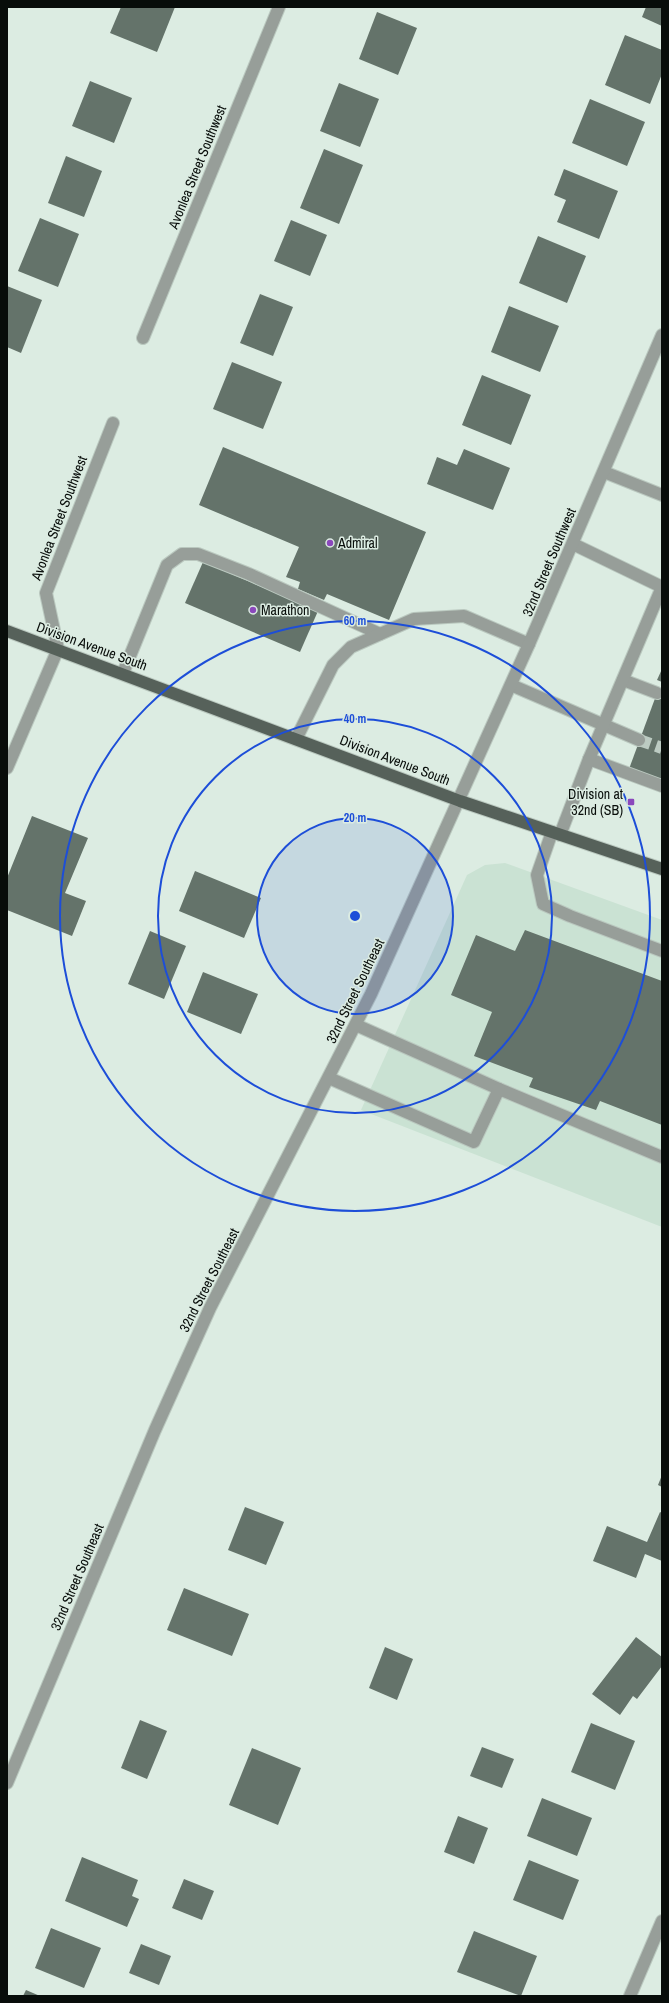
<svg xmlns="http://www.w3.org/2000/svg" width="669" height="2003" font-family="'Archivo Narrow',sans-serif">
<rect width="100%" height="100%" fill="#dcece2"/>
<polygon fill="#cae2d3" points="505,863 662,920 662,1227 361,1110 467,875 485,865"/>
<g fill="#64736a">
<polygon points="121,7 175,7 157,52 110,33"/>
<polygon points="646,7 662,7 662,26 642,17"/>
<polygon points="377,12 417,28 398,75 359,59"/>
<polygon points="625,35 662,50 662,74 650,104 605,85"/>
<polygon points="90,81 132,98 114,143 72,126"/>
<polygon points="339,83 379,99 360,147 320,131"/>
<polygon points="590,99 645,122 627,166 572,143"/>
<polygon points="324,149 363,165 339,224 300,208"/>
<polygon points="66,156 102,171 84,217 48,203"/>
<polygon points="564,169 618,191 599,239 557,222 566,200 554,195"/>
<polygon points="40,218 79,234 58,287 18,271"/>
<polygon points="291,220 327,235 310,276 274,261"/>
<polygon points="538,236 586,256 567,303 519,283"/>
<polygon points="7,286 42,300 21,353 7,347"/>
<polygon points="260,294 293,307 273,356 240,343"/>
<polygon points="509,306 559,326 540,372 491,352"/>
<polygon points="232,362 282,382 263,429 213,409"/>
<polygon points="482,375 531,395 511,445 462,425"/>
<polygon points="223,447 426,532 389,620 327,594 324,600 298,589 300,582 286,577 299,547 199,505"/>
<polygon points="464,449 510,468 493,510 427,484 437,457 457,465"/>
<polygon points="203,562 318,611 300,652 185,603"/>
<polygon points="662,669 662,682 657,680"/>
<polygon points="662,692 662,782 629,769 657,693"/>
<polygon points="32,816 88,838 65,893 86,901 72,936 7,910 7,878"/>
<polygon points="195,871 261,898 244,938 179,911"/>
<polygon points="525,930 662,981 662,1125 600,1101 596,1110 529,1087 533,1078 474,1056 492,1012 451,995 476,935 515,951"/>
<polygon points="150,931 186,946 164,999 128,984"/>
<polygon points="203,972 258,994 241,1034 187,1012"/>
<polygon points="662,1475 662,1487 658,1485"/>
<polygon points="245,1507 284,1522 266,1565 228,1550"/>
<polygon points="660,1512 662,1513 662,1561 645,1554 636,1578 593,1561 607,1526 647,1542"/>
<polygon points="184,1588 249,1614 232,1656 167,1630"/>
<polygon points="636,1637 662,1657 662,1666 637,1699 633,1696 620,1715 592,1694"/>
<polygon points="385,1647 413,1659 397,1700 369,1688"/>
<polygon points="140,1720 167,1731 147,1779 121,1768"/>
<polygon points="591,1723 635,1741 615,1790 571,1772"/>
<polygon points="482,1747 514,1759 502,1788 470,1776"/>
<polygon points="252,1748 301,1768 278,1825 229,1805"/>
<polygon points="542,1798 592,1818 577,1856 527,1836"/>
<polygon points="458,1816 488,1828 474,1864 444,1852"/>
<polygon points="82,1857 138,1880 132,1896 139,1899 127,1927 65,1901"/>
<polygon points="529,1860 579,1880 563,1920 513,1900"/>
<polygon points="184,1879 214,1891 202,1920 172,1908"/>
<polygon points="51,1928 101,1948 84,1988 35,1968"/>
<polygon points="474,1931 537,1956 521,1996 457,1972"/>
<polygon points="141,1944 171,1956 159,1985 129,1973"/>
<polygon points="26,1990 40,1996 23,1996"/>
</g>
<g fill="none" stroke-linecap="round" stroke-linejoin="round">
<polyline stroke="#bccbc2" stroke-width="12" stroke-dasharray="12 6" stroke-linecap="butt" points="639,740 662,748"/>
<g stroke="#bac8bf" stroke-width="14">
<g id="minor">
<polyline points="143,338 279,7"/>
<polyline points="604,472 662,495"/>
<polyline points="123,673 167,565 182,554 198,554 249,574 380,634"/>
<polyline points="623,680 657,693"/>
<polyline points="511,685 639,740"/>
<polyline points="296,739 333,665 351,647 414,619 464,616 529,644"/>
<polyline points="589,759 662,786"/>
<polyline points="7,768 58,649 46,593 113,423"/>
<polyline points="552,832 537,875 543,904 570,916 662,951"/>
<polyline points="560,835 589,759 662,587 573,544"/>
<polyline points="356,1025 499,1089 662,1157"/>
<polyline points="329,1078 474,1142 499,1089"/>
<polyline points="7,1783 155,1430 210,1308 371,994 529,644 662,335"/>
<polyline points="630,1996 662,1921"/>
</g>
</g>
<g stroke="#bac8bf" stroke-width="14">
<polyline id="major" points="7,631 460,801 662,869"/>
</g>
<use href="#minor" stroke="#979e99" stroke-width="12"/>
<use href="#major" stroke="#56615a" stroke-width="12"/>
</g>
<circle cx="355" cy="916" r="98" fill="#1d4ed8" fill-opacity=".12"/>
<g fill="none" stroke="#1d4ed8" stroke-width="2">
<circle cx="355" cy="916" r="98"/>
<circle cx="355" cy="916" r="197"/>
<circle cx="355" cy="916" r="295"/>
</g>
<g fill="#8b48bc" stroke="#dcece2" stroke-width="1.5">
<circle cx="330" cy="543" r="4"/>
<circle cx="253" cy="610" r="4"/>
<rect x="627" y="798" width="8" height="8" rx="2"/>
</g>
<g text-anchor="middle" stroke-width="3" stroke-linejoin="round" paint-order="stroke">
<g font-size="14" fill="#080d0a" stroke="#dcece2">
<text transform="translate(197 167) rotate(-68)" y="5">Avonlea Street Southwest</text>
<text transform="translate(59 518) rotate(-69)" y="5">Avonlea Street Southwest</text>
<text transform="translate(549 562) rotate(-67)" y="5">32nd Street Southwest</text>
<text transform="translate(92 646) rotate(20)" y="5">Division Avenue South</text>
<text transform="translate(395 760) rotate(21)" y="5">Division Avenue South</text>
<text transform="translate(355 991) rotate(-64)" y="5">32nd Street Southeast</text>
<text transform="translate(209 1280) rotate(-63)" y="5">32nd Street Southeast</text>
<text transform="translate(77 1577) rotate(-67)" y="5">32nd Street Southeast</text>
</g>
<g font-size="14" fill="#080d0a" stroke="#dcece2" text-anchor="start">
<text x="338" y="548">Admiral</text>
<text x="261" y="615">Marathon</text>
<text x="623" y="799" text-anchor="end">Division at<tspan x="623" dy="16">32nd (SB)</tspan></text>
</g>
</g>
<circle cx="355" cy="916" r="6" fill="#1d4ed8" stroke="#dcece2" stroke-width="2"/>
<g font-size="12" text-anchor="middle" font-weight="bold" fill="#1d4ed8" stroke="#dcece2" stroke-width="3" stroke-linejoin="round" paint-order="stroke">
<text x="355" y="625">60 m</text>
<text x="355" y="723">40 m</text>
<text x="355" y="822">20 m</text>
</g>
<rect width="669" height="2003" fill="none" stroke="#080d0a" stroke-width="16"/>
</svg>
